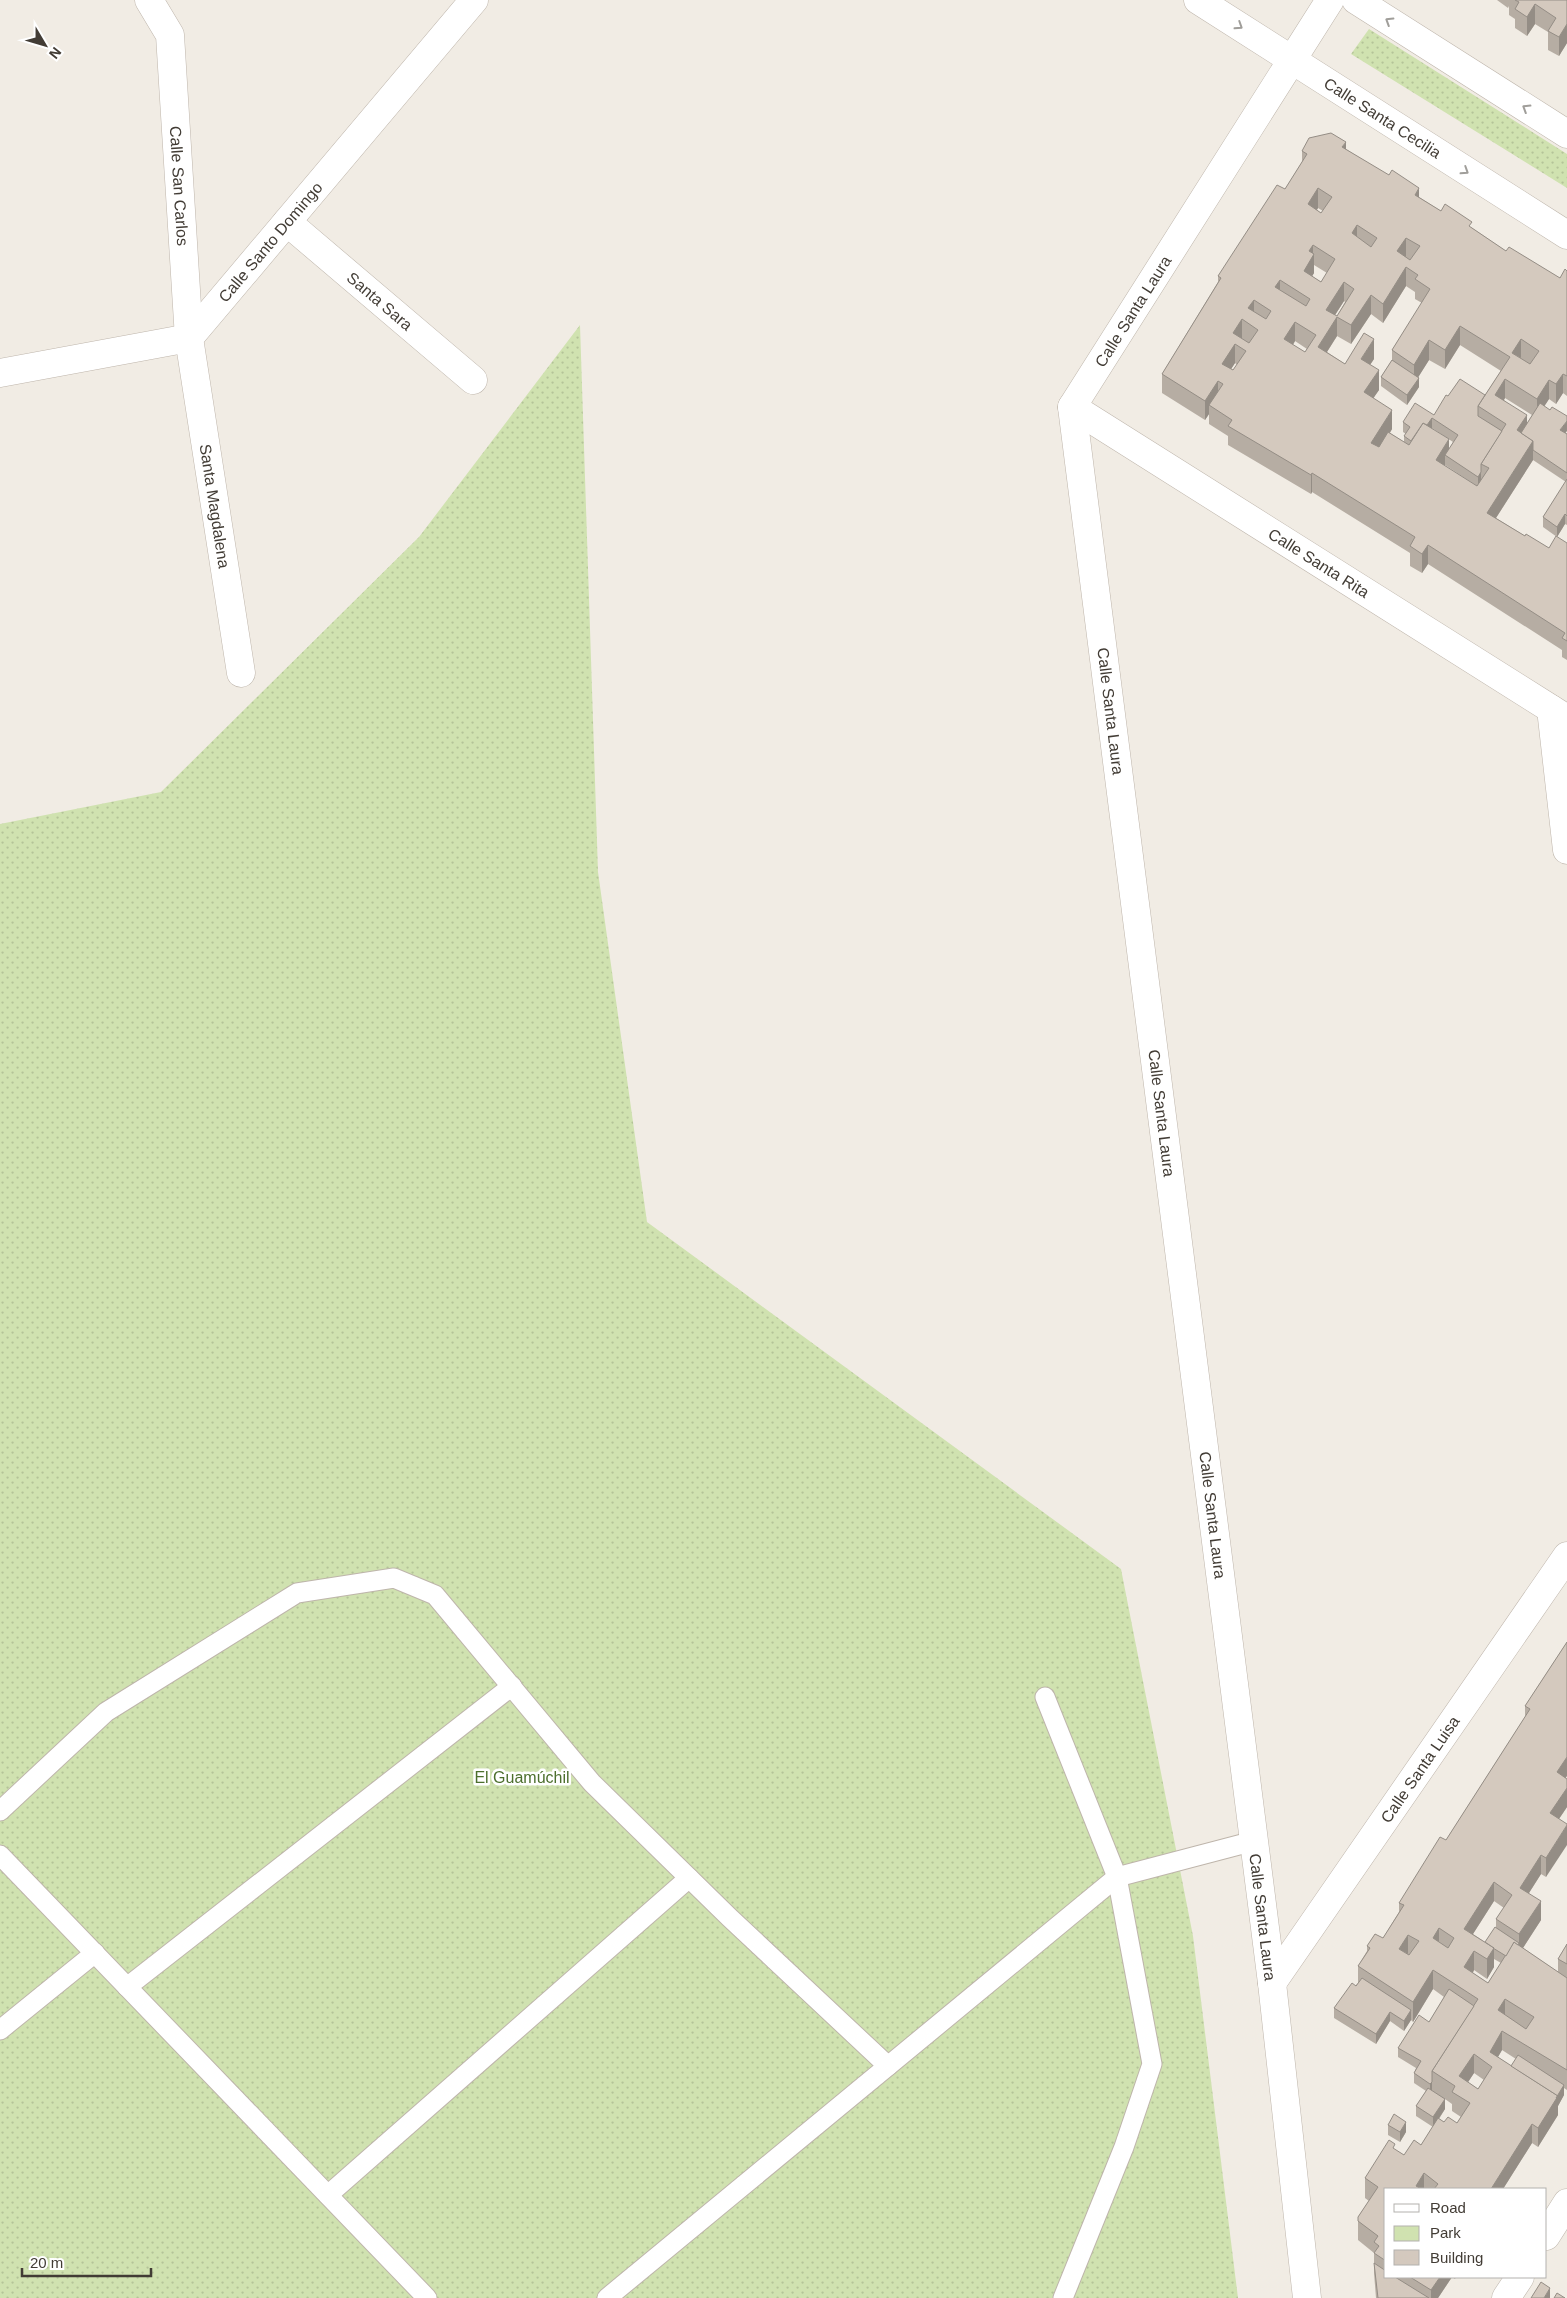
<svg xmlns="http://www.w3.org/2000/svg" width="1567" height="2298" font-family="Helvetica,sans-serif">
<defs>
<pattern id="green-dots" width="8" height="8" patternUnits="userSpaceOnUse" patternTransform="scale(1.25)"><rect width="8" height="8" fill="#d0e2b0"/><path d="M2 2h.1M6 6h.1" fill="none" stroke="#b4c398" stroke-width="1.8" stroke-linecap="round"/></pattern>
</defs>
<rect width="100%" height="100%" fill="#f1ece4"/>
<g fill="url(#green-dots)">
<polygon points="1369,29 1567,154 1567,188 1351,54"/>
<polygon points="580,325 598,872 647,1222 1121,1569 1193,1936 1238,2298 0,2298 0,824 161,792 419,537"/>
</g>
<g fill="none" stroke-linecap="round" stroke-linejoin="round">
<g stroke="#beb5ab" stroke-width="21">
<g id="service">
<polyline points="1045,1697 1117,1877 1152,2064 1124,2147 1063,2298"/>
<polyline points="0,1811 106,1712 297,1593 394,1578 435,1595 592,1783 730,1918 888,2066"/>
<polyline points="0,1855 427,2298"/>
<polyline points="127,1987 512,1686"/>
<polyline points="0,2030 95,1953"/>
<polyline points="328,2195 689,1878"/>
<polyline points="607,2298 1117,1877 1254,1841"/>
</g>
</g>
<g stroke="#beb5ab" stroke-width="29">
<g id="pedestrian">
<path id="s1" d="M287 222 473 380"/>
<path id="s2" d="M189 338 241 673"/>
</g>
</g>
<g stroke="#beb5ab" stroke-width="29">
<g id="minor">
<path id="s3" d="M149 0 170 35 189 338"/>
<path id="s4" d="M1198 0 1567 235"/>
<polyline points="1356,0 1567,134"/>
<path id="s5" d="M0 373 189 338 474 0"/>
<path id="s6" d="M1072 407 1567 719"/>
<polyline points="1551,709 1567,850"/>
<path id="s7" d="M1272 1983 1567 1556"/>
<polyline points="1546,2236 1567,2203"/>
<path id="s8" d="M1307 2298 1272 1983 1072 407 1330 0"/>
<polyline points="1506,2298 1520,2277"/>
</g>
</g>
<use href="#service" stroke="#fff" stroke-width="19"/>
<use href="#pedestrian" stroke="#fff" stroke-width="28"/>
<use href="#minor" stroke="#fff" stroke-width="28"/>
</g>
<g fill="#b6ada3" fill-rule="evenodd">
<polygon points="1497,0 1567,0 1567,43 1559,56 1548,50 1548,32 1535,24 1527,36 1515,28 1515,19 1509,15 1509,6 1508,8"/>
<path d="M1346 149 1419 197 1441 211 1472 228 1506 251 1560 278 1567 271V396L1563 393 1556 404 1549 399 1544 406 1565 433 1567 434V525L1565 524 1557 537 1543 527V517L1566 482 1533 460 1496 518 1525 536 1549 548 1567 543V660L1562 657V650L1428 564 1422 573 1410 566V553L1312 492 1311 494 1228 445V436L1209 424V414L1205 420 1162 393V374L1218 282V276L1285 189 1302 162V151ZM1318 208 1323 211 1321 213 1317 210ZM1314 265 1327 273 1321 282 1312 276 1314 273ZM1406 286 1415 292V299L1422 303 1392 350V360L1381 377V386L1407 405 1419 387 1418 377 1429 360 1445 369 1460 345 1501 371 1485 395 1448 396 1434 415 1403 422V432L1406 434 1404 436V442L1390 433 1392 429 1373 398 1379 390 1370 365 1374 359 1345 364 1327 352 1337 336 1351 344 1371 314 1383 323ZM1344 301 1345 302 1337 316 1335 315ZM1295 341 1307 349 1305 352 1293 345ZM1235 363 1237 365 1233 370 1231 369ZM1505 398 1532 415 1527 423 1504 400ZM1432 428 1453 442 1449 449ZM1444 465H1445L1477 486Z"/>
<path d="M1567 1642 1566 1778 1567 1807 1559 1819 1546 1877 1541 1874 1529 1893 1541 1920 1523 1948 1558 1972V1959L1567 1944V2090L1564 2088V2095L1558 2106V2115L1538 2147 1532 2143 1503 2189H1386V2277H1456L1455 2279 1452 2277 1438 2298H1376L1374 2273V2253L1358 2240V2217L1369 2201 1365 2198V2178L1395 2150 1404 2155 1421 2145 1433 2127 1416 2116V2106L1426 2091 1414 2083V2073L1416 2068 1398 2057V2048L1429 2022 1444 1997 1433 1989 1413 2022 1411 2020 1404 2031 1390 2021 1376 2044 1334 2018V2008L1358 1983V1966L1367 1951V1946L1383 1938 1399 1912V1903L1446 1840 1525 1717V1706ZM1494 1901 1504 1908 1496 1919V1928L1485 1942 1473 1934ZM1494 1959 1501 1963 1488 1983 1473 1973 1474 1970 1487 1979 1494 1967ZM1502 2050 1516 2059 1511 2066 1498 2057ZM1474 2073 1484 2080 1478 2089 1468 2082ZM1445 2099 1452 2104V2111L1461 2117 1457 2123 1444 2122 1439 2119 1445 2109Z"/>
<polygon points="1388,2125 1406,2132 1400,2142 1388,2135"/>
</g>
<g fill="#948d85">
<polygon points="1535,4 1535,24 1527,36 1527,17"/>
<polygon points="1567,24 1567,43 1559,56 1559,37"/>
<polygon points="1346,142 1346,161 1342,147"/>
<polygon points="1318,188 1318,208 1308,223 1308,204"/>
<polygon points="1419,188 1419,207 1415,195"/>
<polygon points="1357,225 1357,244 1352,233"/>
<polygon points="1406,238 1406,257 1397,271 1397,251"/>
<polygon points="1313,245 1313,255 1314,254 1314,273 1304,290 1304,271 1309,251"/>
<polygon points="1406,267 1406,286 1383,323 1383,304"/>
<polygon points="1280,280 1280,300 1275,287"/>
<polygon points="1344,282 1344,301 1326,329 1326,310"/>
<polygon points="1371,295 1371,314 1351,344 1351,325"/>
<polygon points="1254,300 1254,319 1248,308"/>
<polygon points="1337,317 1337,336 1318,366 1318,347"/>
<polygon points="1242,319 1242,338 1235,344 1235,363 1222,383 1222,364 1233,333"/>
<polygon points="1295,322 1295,341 1284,359 1284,339"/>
<polygon points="1460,326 1460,345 1445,369 1445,350"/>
<polygon points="1374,339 1374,359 1361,378 1361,359"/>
<polygon points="1521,339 1521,358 1512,353"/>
<polygon points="1429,340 1429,360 1414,384 1414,365"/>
<polygon points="1379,370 1379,390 1364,412 1364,392"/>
<polygon points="1563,374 1563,393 1556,404 1556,384"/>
<polygon points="1419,378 1419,387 1407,405 1407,395"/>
<polygon points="1505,379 1505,398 1495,414 1495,395"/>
<polygon points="1549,380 1549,399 1537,418 1537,399"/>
<polygon points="1218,381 1218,400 1209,405 1209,414 1205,420 1205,401"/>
<polygon points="1392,410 1392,429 1371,462 1371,443"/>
<polygon points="1527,415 1527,434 1517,440 1517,430"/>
<polygon points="1432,418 1432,428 1415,453 1415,443"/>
<polygon points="1567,421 1567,431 1560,440 1560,430"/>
<polygon points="1449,439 1449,458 1445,455 1445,465 1436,479 1436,460"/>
<polygon points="1533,441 1533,460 1487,532 1487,513"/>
<polygon points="1481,472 1481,482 1478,487 1478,477"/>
<polygon points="1312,473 1312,492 1311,494 1311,475"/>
<polygon points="1565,514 1565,524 1557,537 1557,527"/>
<polygon points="1428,545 1428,564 1422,573 1422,554"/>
<polygon points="1567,1757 1567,1776 1557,1792 1557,1772"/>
<polygon points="1567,1788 1567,1807 1550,1832 1550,1813"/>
<polygon points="1567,1825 1567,1845 1546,1877 1546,1858"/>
<polygon points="1541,1855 1541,1874 1520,1907 1520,1888"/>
<polygon points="1494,1882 1494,1901 1464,1948 1464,1929"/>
<polygon points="1541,1901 1541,1920 1510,1968 1519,1943 1519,1934"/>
<polygon points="1439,1928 1439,1947 1433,1938"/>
<polygon points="1408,1935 1408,1954 1399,1949"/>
<polygon points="1494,1948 1494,1967 1487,1979 1487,1959"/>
<polygon points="1474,1951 1474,1970 1464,1987 1464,1967"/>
<polygon points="1433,1970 1433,1989 1413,2022 1413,2002"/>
<polygon points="1505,1999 1505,2018 1498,2010"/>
<polygon points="1411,2010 1411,2020 1404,2031 1404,2021"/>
<polygon points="1390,2012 1390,2021 1376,2044 1376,2034"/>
<polygon points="1502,2031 1502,2050 1492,2067 1490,2052"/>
<polygon points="1474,2054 1474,2073 1459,2096 1459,2076"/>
<polygon points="1432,2082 1432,2091 1430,2094 1430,2084"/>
<polygon points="1564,2085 1564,2095 1558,2106 1558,2115 1538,2147 1538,2128"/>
<polygon points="1445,2099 1445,2109 1433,2127 1433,2117"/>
<polygon points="1406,2122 1406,2132 1400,2142 1400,2132"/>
<polygon points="1532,2124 1532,2143 1503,2189 1491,2189"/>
<polygon points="1424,2173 1424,2189 1416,2189 1416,2186"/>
<polygon points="1440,2277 1452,2277 1438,2298 1431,2298 1431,2290"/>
<polygon points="1550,2288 1550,2298 1544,2298"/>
</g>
<g fill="#d4c9be" stroke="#948d85" fill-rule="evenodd">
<polygon points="1515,0 1567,0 1567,24 1559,37 1548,31 1556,18 1535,4 1527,17 1515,9 1519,2"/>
<path d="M1331 133 1346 142 1342 147 1389 175 1392 170 1419 188 1415 195 1441 211 1445 204 1472 222 1469 226 1506 251 1509 247 1560 278 1565 269 1567 271V376L1563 374 1556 384 1549 380 1537 399 1505 379 1495 395 1527 415 1517 430 1533 441 1487 513 1525 536 1526 534 1549 548 1556 536 1567 543V641L1562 638 1565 633 1428 545 1422 554 1410 546 1415 537 1312 473 1311 475 1228 426 1232 420 1209 405 1223 384 1218 381 1205 401 1162 374 1221 278 1218 276 1277 185 1285 189 1307 154 1302 151 1309 138ZM1318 188 1332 197 1321 213 1308 204ZM1357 225 1377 238 1371 247 1352 233ZM1406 238 1420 246 1410 260 1397 251ZM1313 245 1335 259 1321 282 1304 271 1314 254 1309 251ZM1406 267 1418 275 1415 279 1430 289 1392 350 1414 365 1429 340 1445 350 1460 326 1510 357 1478 406 1506 424 1481 464 1489 468 1477 486 1436 460 1449 439 1423 423 1409 445 1388 432 1379 447 1371 443 1392 410 1364 392 1379 370 1361 359 1374 339 1364 333 1345 364 1318 347 1337 317 1351 325 1371 295 1383 304ZM1280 280 1310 299 1306 306 1275 287ZM1344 282 1354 289 1337 316 1326 310ZM1254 300 1271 311 1266 319 1248 308ZM1242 319 1258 330 1249 343 1233 333ZM1295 322 1316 335 1305 352 1284 339ZM1521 339 1539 351 1530 364 1512 353ZM1235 344 1246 351 1233 370 1222 364Z"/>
<polygon points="1392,360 1419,378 1407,395 1381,377"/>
<polygon points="1460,379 1485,395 1478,406 1478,416 1502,431 1481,464 1481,472 1478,477 1445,455 1458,435 1432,418 1427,425 1423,423 1411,441 1404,436 1410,427 1403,422 1415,403 1434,415 1446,395 1448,396"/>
<polygon points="1540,403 1550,410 1552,407 1567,416 1567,421 1560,430 1567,434 1567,473 1533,450 1533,441 1521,433"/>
<polygon points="1567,479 1567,516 1565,514 1557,527 1543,517"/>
<path d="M1567 1642V1757L1557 1772 1567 1779V1788L1550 1813 1567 1824V1825L1546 1858 1541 1855 1520 1888 1541 1901 1519 1934 1496 1919 1512 1895 1494 1882 1464 1929 1494 1948 1487 1959 1474 1951 1464 1967 1488 1983 1514 1942 1567 1978V2070L1502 2031 1490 2052 1558 2096 1538 2128 1532 2124 1491 2189H1434L1438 2184 1424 2173 1416 2186 1421 2189H1386V2261L1374 2253 1379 2246 1374 2242 1378 2236 1358 2221V2217L1378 2187 1365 2178 1389 2140 1395 2144 1393 2148 1404 2155 1414 2140 1421 2145 1438 2118 1444 2122 1448 2117 1457 2123 1470 2103 1452 2092 1455 2086 1432 2071 1478 1999 1433 1970 1413 2002 1358 1966 1370 1948 1367 1946 1375 1934 1383 1938 1404 1905 1399 1903 1440 1837 1446 1840 1530 1709 1525 1706ZM1439 1928 1454 1938 1448 1948 1433 1938ZM1408 1935 1419 1941 1409 1955 1399 1949ZM1505 1999 1534 2017 1526 2029 1498 2010ZM1474 2054 1492 2067 1478 2089 1459 2076Z"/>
<polygon points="1495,1927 1519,1943 1518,1945 1514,1942 1506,1956 1493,1948 1494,1948 1485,1942"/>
<polygon points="1567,1944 1567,1964 1558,1959"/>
<polygon points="1362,1978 1411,2010 1404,2021 1390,2012 1376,2034 1334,2008 1352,1983 1356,1986"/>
<polygon points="1449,1989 1474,2006 1432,2071 1432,2082 1430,2084 1414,2073 1421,2061 1398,2048 1419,2015 1429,2022"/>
<polygon points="1518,2055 1564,2085 1556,2098 1558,2096 1511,2066"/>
<polygon points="1428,2088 1445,2099 1433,2117 1416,2106"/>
<polygon points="1394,2114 1406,2122 1400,2132 1388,2125"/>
<polygon points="1374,2263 1386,2271 1386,2277 1395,2277 1429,2298 1378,2298"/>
<polygon points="1410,2277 1440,2277 1431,2290"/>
<polygon points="1541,2282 1550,2288 1544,2298 1531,2298"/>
<polygon points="1557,2293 1565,2298 1554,2298"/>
</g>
<defs><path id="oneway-chevron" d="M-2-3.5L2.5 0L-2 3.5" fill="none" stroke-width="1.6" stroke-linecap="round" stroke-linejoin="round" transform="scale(1.25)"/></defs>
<g stroke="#a09e9a">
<use href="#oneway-chevron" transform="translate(1389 21) rotate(-148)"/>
<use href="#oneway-chevron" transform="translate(1239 26) rotate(33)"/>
<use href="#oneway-chevron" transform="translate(1526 108) rotate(-148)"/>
<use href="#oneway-chevron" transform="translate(1465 171) rotate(33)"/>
</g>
<g text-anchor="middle" stroke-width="5" stroke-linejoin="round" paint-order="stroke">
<g font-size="16" fill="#423c35" stroke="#fff">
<text dy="6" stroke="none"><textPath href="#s4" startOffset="219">Calle Santa Cecilia</textPath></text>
<text dy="6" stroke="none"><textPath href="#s3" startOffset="192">Calle San Carlos</textPath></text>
<text dy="6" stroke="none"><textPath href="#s5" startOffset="318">Calle Santo Domingo</textPath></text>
<text dy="6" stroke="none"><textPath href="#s1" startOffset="122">Santa Sara</textPath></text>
<text dy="6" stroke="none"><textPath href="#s8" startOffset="2019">Calle Santa Laura</textPath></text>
<text dy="6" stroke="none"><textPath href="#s2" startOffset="170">Santa Magdalena</textPath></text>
<text dy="6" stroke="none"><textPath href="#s6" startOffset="292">Calle Santa Rita</textPath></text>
<text transform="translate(1111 711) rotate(83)" y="6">Calle Santa Laura</text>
<text transform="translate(1162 1113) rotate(83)" y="6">Calle Santa Laura</text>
<text transform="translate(1213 1515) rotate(83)" y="6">Calle Santa Laura</text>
<text dy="6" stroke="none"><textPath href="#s7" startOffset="260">Calle Santa Luisa</textPath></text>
<text transform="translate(1263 1917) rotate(83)" y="6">Calle Santa Laura</text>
</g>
<g font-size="16" fill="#4c6f2d" stroke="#fff">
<text x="522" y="1783">El Guamúchil</text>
</g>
</g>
<rect x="1384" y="2188" width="162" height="90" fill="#ffffff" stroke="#b3b1ae"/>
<rect x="1394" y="2204" width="25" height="8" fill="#ffffff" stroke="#b3b1ae"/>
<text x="1430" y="2213" font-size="15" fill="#423c35">Road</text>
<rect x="1394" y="2226" width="25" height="15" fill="#d0e2b0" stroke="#b3b1ae"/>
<text x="1430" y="2238" font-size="15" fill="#423c35">Park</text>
<rect x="1394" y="2250" width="25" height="15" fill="#d4c9be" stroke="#b3b1ae"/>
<text x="1430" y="2263" font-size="15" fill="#423c35">Building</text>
<g transform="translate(45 45) rotate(128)" stroke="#ffffff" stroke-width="4" paint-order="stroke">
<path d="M0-4L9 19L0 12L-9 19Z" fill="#423c35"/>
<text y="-8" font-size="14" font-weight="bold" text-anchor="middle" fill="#423c35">N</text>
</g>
<path d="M22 2268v8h129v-8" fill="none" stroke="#423c35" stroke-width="2.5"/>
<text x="30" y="2268" font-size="15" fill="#423c35" stroke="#ffffff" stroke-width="4" paint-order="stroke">20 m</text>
</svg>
